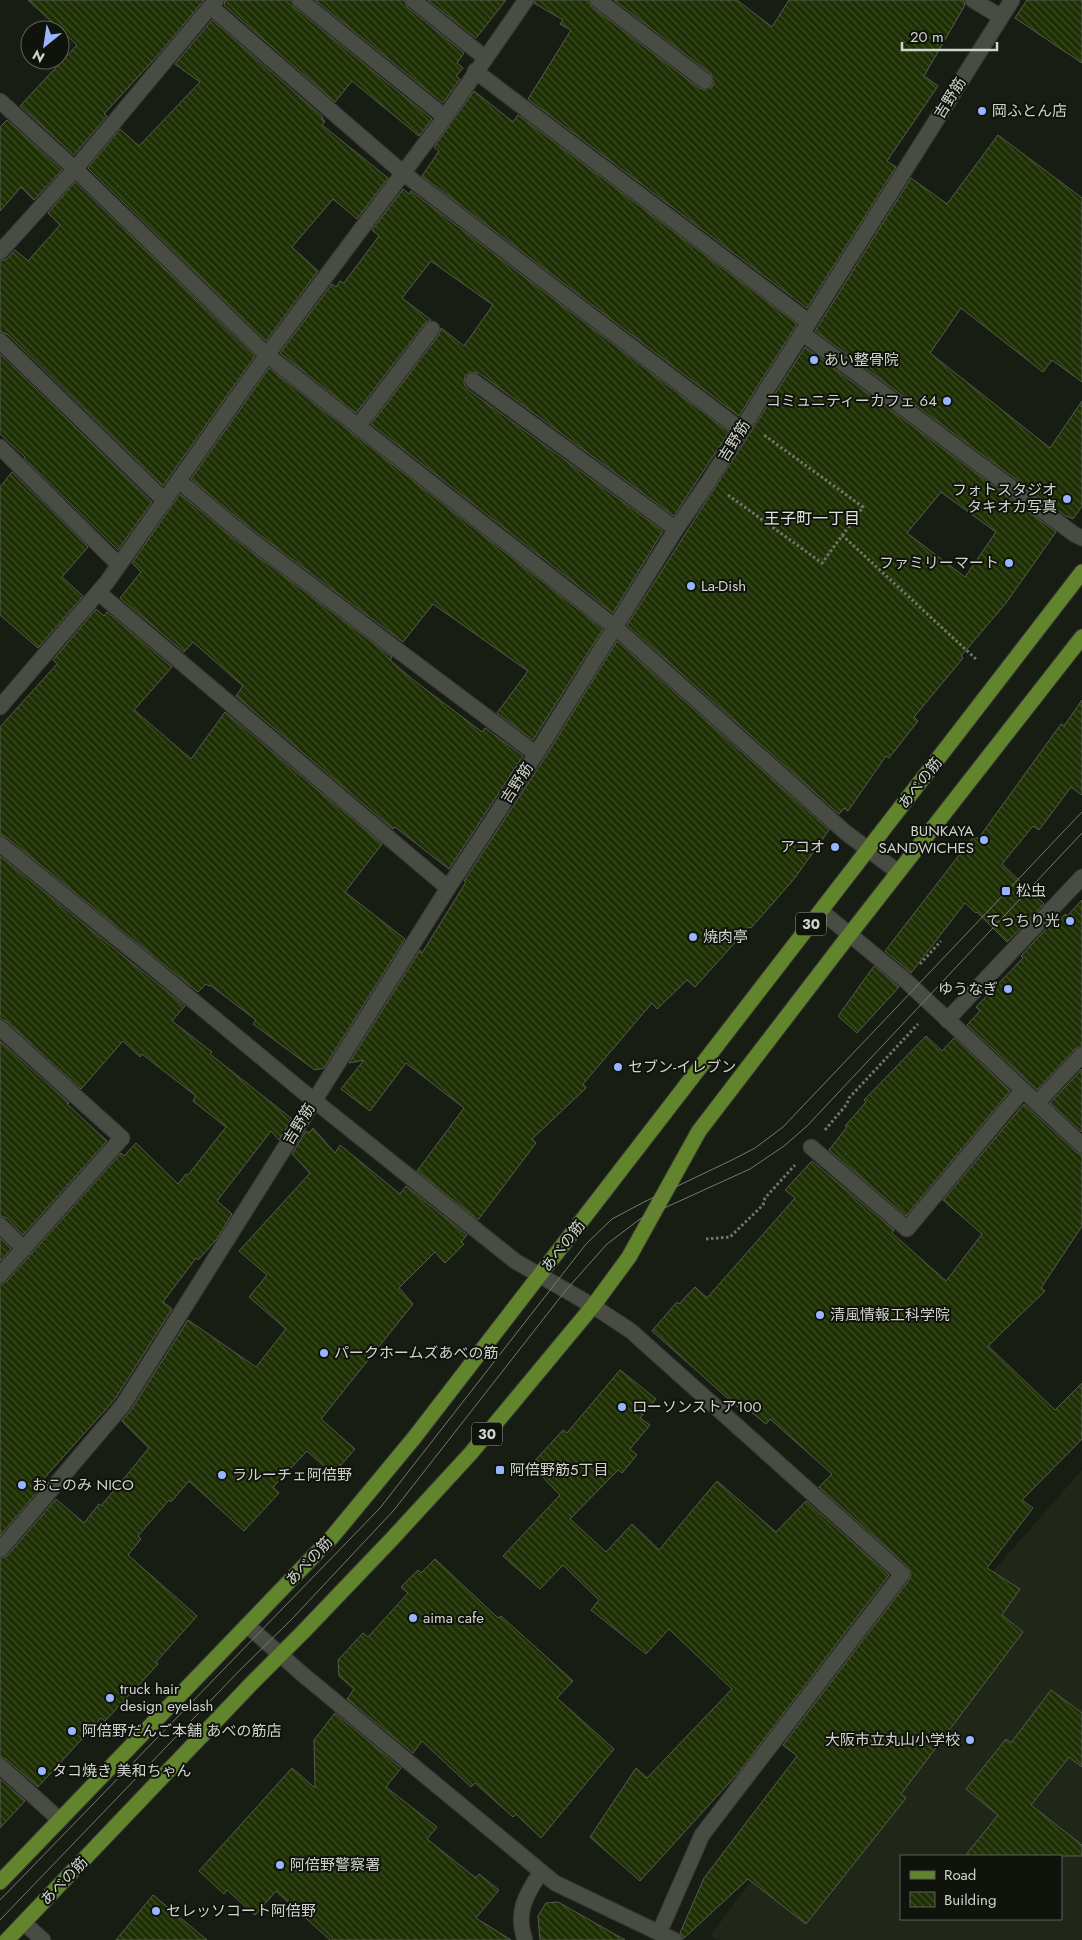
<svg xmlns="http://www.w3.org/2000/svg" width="1082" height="1940" font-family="Jost,'Noto Sans JP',sans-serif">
<defs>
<pattern id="building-back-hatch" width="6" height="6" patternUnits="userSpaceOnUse" patternTransform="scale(1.25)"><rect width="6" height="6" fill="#1e3003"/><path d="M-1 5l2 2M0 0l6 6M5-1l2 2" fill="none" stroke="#3e4d27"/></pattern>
</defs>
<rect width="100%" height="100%" fill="#181d14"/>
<path fill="#202719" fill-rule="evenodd" d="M1082 1470V1940H718L710 1936 928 1645ZM901 1856H1061V1919H901Z"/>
<g fill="url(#building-back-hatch)" stroke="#565b51" fill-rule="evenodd">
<polygon points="28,0 204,0 158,55 104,114 107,116 74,155 20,106 77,45"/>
<polygon points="225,0 291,0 294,7 432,119 419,136 352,81 335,102 224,5"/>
<polygon points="315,0 404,0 407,7 464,53 457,63 463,68 456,76 460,79 443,103"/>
<polygon points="428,0 506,0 476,38"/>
<polygon points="535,0 589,0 592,7 699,88 704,90 712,87 714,83 711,74 614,0 737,0 772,27 789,0 964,0 965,5 924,76 938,86 887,161 896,167 807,308 528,99 571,30 560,24 563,20 534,3"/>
<polygon points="1027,0 1082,0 1082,63 1015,18"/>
<polygon points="212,20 323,117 322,119 325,121 322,125 388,178 357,219 333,199 292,247 318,271 266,341 88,168 120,129 139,146 200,82 175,64"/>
<polygon points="474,91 513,122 518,115 797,324 739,416 422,176 439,151 434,147"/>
<polygon points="7,120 62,170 34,200 21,187 0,211 0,127"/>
<polygon points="998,135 1082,198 1082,382 1052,360 1043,372 961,308 930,353 1050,448 1082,401 1082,506 1073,519 1067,516 1067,517 815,331 911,178 947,204"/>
<polygon points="75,182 255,356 163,486 7,334 0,332 0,261 7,259 15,250 28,261 60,225 48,213"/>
<polygon points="403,189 409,194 411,191 729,432 674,516 479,373 470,372 465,376 464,384 467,389 663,531 613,613 371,424 439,335 441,328 464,346 493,305 431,261 402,298 431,320 425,323 356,413 280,353 332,284 336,287 340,281 344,283 379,236 372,230"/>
<path d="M805 347 1056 532 1006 603 961 656 963 658 914 717 918 721 889 758 886 756 848 811 844 808 839 814 627 625ZM941 492 996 532 965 577 907 533Z"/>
<polygon points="0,354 152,502 118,550 24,458 25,457 0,434"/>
<polygon points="269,368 603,629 533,740 497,713 528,671 433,604 403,642 245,524 191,479"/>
<polygon points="12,472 88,547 62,577 83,596 38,648 0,615 0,487"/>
<polygon points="180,494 233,538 392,657 390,660 412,679 482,732 485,728 523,756 449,869 395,827 393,829 236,696 243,686 193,642 184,652 120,598 141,572 132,563"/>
<polygon points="96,609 104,616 107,612 172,667 134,710 191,759 225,712 382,844 345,892 405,939 324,1068 315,1070 253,1024 256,1020 210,985 209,986 206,984 198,992 6,837 0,835 0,727 57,664 53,660"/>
<polygon points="617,641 829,830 794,879 751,928 749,927 695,987 687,980 657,1009 652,1003 583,1084 586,1088 532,1139 536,1143 478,1220 417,1171 464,1108 406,1063 370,1111 341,1089 364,1060 349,1063 420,950 422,953 466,882 464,881 544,759"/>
<polygon points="1082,700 1082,795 1071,787 1039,830 1033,826 1002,864 1044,904 1007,942 977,912 976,913 965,903 911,973 885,951 974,836 978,839 1061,724 1064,726"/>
<polygon points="0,856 185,1006 172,1021 212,1052 210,1054 292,1119 279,1140 271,1131 217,1201 232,1214 217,1239 198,1260 196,1258 163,1302 172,1309 115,1399 39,1484 42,1486 0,1536 0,1284 7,1281 121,1153 124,1156 136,1143 178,1184 186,1174 188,1175 226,1127 193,1101 196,1096 142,1054 140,1057 123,1041 81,1089 6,1021 0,1019"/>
<polygon points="1082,900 1082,1046 1075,1049 1037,1090 967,1025 980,1011 976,1007 1023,958 1021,956 1058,916 1061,919 1065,914 1067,916"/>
<polygon points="874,966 899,987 857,1033 838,1016"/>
<polygon points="926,1036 942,1051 954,1038 1010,1091 906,1216 829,1150 847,1127 845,1126 866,1102 864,1100"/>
<polygon points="0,1041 69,1103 67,1104 107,1141 23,1235 7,1218 0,1216"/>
<polygon points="1082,1069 1082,1132 1050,1103"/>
<polygon points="1024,1104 1076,1152 1082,1154 1082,1226 1041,1288 1045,1291 988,1346 1055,1410 1082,1383 1082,1439 1022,1500 1033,1508 987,1568 1020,1589 1002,1615 1023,1632 901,1794 906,1798 806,1924 748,1879 683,1939 680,1933 704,1878 797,1756 783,1745 909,1580 911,1575 908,1567 819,1487 832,1474 770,1419 766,1424 745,1407 742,1411 652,1331 677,1302 679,1304 695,1287 707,1298 795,1198 785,1190 812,1161 894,1230 892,1233 946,1281 982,1234 943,1200"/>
<polygon points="313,1128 335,1153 340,1145 400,1194 406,1186 467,1235 461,1242 464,1244 445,1263 435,1252 399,1288 413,1304 321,1419 355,1449 333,1474 307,1451 273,1487 279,1493 244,1531 189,1481 171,1502 169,1500 138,1536 141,1539 128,1555 197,1616 156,1662 158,1664 134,1690 105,1721 101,1718 38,1787 6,1759 0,1757 0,1559 7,1556 56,1499 84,1523 99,1504 101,1506 149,1448 122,1421 131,1410 188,1320 256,1367 286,1329 249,1297 267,1275 239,1251 310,1173 292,1154 306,1131 309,1133"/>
<polygon points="0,1238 11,1249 0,1261"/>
<polygon points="620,1370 656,1399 640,1418 650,1425 630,1449 637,1455 622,1473 618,1470 570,1519 606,1552 632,1524 659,1550 717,1481 776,1532 806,1501 889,1575 739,1772 640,1881 590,1837 636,1768 647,1778 732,1689 669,1629 646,1654 591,1610 599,1600 563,1565 540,1589 503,1556 560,1495 531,1465 563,1430 567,1433"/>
<polygon points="435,1559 498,1618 501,1616 573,1681 557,1698 614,1749 541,1838 516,1814 513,1817 475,1783 471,1787 422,1741 413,1753 347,1699 354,1689 339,1676 338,1660 363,1633 368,1637 408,1593 401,1587 418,1570 421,1573"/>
<polygon points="1051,1690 1082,1713 1082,1767 1069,1757 1031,1805 1082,1845 1082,1856 965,1856 998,1815 966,1789 1006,1739 1011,1743"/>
<polygon points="335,1713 401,1768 386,1787 437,1827 427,1839 476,1878 479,1874 499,1890 476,1918 511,1940 330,1940 276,1891 255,1915 227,1890 224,1894 199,1871 292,1768 315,1788 314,1740"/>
<polygon points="0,1779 25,1801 0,1828"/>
<polygon points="153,1895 207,1940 116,1940"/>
<polygon points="558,1902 625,1940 540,1940 538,1916 546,1903"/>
</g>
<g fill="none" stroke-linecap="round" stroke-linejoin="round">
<g stroke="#353833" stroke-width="17">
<g id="minor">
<polyline points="300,0 445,117"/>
<polyline points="413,0 484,57"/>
<polyline points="598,0 705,81"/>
<polyline points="973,0 1001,17"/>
<polyline points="211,7 403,173 741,430"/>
<polyline points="475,71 809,322"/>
<polyline points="0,101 75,169 267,355 615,627 845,832 898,872"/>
<polyline points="0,252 75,169 216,0"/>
<polyline points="802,333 1074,534 1082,538"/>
<polyline points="0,341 165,501"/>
<polyline points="473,381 676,529"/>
<polyline points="358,426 432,329"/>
<polyline points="0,447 119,565"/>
<polyline points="179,481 239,531 536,754"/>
<polyline points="99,593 448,888"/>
<polyline points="0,707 107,582 267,355 445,117 526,0"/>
<polyline points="0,844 144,960 301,1090 515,1261 593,1306 631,1331 902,1574 702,1835 659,1933"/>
<polyline points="821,911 905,980 1082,1145"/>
<polyline points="947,1020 1082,877"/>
<polyline points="0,1028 122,1138 0,1275"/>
<polyline points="1037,1103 1082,1055"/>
<polyline points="811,1147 907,1229 1022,1091"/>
<polyline points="0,1225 24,1249"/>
<polyline points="0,1550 123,1405 448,888 536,754 676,529 709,481 1012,0"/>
<polyline points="247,1625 301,1673 555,1883 674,1940"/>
<polyline points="0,1766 60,1820"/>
<polyline points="24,1923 43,1940"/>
<path d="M525 1940C515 1913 526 1894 541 1872"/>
</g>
</g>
<g stroke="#353833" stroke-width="17">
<g id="major">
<polyline points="0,1882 332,1537 414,1438 1082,572"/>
<polyline points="7,1940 253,1682 303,1632 391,1540 471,1453 593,1306 629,1257 699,1131 850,934 1082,637"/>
</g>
</g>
<g stroke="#71756d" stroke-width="3" stroke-dasharray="2.5 2.5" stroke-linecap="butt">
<polyline points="728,495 822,563 863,507 764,435"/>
<polyline points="842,535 977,660"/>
<polyline points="920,964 941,941"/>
<polyline points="825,1130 847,1104 849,1098 918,1024"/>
<polyline points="706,1239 730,1237 763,1205 765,1198 795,1165"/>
</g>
<use href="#minor" stroke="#484c43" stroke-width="15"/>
<use href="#major" stroke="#62842d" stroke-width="15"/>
<g stroke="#747871" stroke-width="1">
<polyline points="0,1900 380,1508 586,1244 612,1219 644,1202 734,1159 755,1148 783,1127 1082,812"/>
<polyline points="0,1920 240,1670 291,1620 394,1510 566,1290 607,1244 640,1219 750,1169 784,1146 807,1126 1082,833"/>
</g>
</g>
<g fill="#98b5fd" stroke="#0f130c" stroke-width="2">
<circle cx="982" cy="111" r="5"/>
<circle cx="814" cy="360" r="5"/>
<circle cx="947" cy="401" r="5"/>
<circle cx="1067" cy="499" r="5"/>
<circle cx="1009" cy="563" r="5"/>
<circle cx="691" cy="586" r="5"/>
<circle cx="984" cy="840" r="5"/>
<circle cx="835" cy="847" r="5"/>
<rect x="1001" y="886" width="10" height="10" rx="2.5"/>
<circle cx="1070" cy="921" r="5"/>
<circle cx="693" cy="937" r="5"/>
<circle cx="1008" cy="989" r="5"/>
<circle cx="618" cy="1067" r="5"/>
<circle cx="820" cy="1315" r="5"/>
<circle cx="324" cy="1353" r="5"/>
<circle cx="622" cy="1407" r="5"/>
<rect x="495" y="1465" width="10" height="10" rx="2.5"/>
<circle cx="222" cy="1475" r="5"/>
<circle cx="22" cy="1485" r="5"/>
<circle cx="413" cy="1618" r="5"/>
<circle cx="110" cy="1698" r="5"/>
<circle cx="72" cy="1731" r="5"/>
<circle cx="970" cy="1740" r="5"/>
<circle cx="42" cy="1771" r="5"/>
<circle cx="280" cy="1865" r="5"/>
<circle cx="156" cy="1911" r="5"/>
</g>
<g text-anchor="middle" stroke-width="4" stroke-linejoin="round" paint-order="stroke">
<g fill="#0f130c" stroke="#979a94" stroke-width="1">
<rect x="796" y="912.5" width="30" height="23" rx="4"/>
<rect x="472" y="1422.5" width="30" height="23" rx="4"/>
</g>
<g font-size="14" font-weight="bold" fill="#d1d4ce">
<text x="811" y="929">30</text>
<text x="487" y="1439">30</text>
</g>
<g font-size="15" fill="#d1d4ce" stroke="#0f130c">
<text transform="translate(950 98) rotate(-58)" y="5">吉野筋</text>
<text transform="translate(734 441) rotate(-58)" y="5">吉野筋</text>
<text transform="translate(517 783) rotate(-57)" y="5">吉野筋</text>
<text transform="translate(920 783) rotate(-52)" y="5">あべの筋</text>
<text transform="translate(299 1124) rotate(-58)" y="5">吉野筋</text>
<text transform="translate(563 1246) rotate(-52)" y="5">あべの筋</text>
<text transform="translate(309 1561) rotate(-47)" y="5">あべの筋</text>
<text transform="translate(64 1881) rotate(-46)" y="5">あべの筋</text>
</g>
<g font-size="15" fill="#d1d4ce" stroke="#0f130c" text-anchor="start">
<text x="992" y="116">岡ふとん店</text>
<text x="824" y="365">あい整骨院</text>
<text x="937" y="406" text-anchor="end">コミュニティーカフェ 64</text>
<text x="1057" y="495" text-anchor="end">フォトスタジオ<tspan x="1057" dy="17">タキオカ写真</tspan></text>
<text x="999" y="568" text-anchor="end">ファミリーマート</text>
<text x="701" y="591">La-Dish</text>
<text x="974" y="836" text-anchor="end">BUNKAYA<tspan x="974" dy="17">SANDWICHES</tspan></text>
<text x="825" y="852" text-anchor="end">アコオ</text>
<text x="1016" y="896">松虫</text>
<text x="1060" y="926" text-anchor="end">てっちり光</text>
<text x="703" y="942">焼肉亭</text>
<text x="998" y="994" text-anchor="end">ゆうなぎ</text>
<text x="628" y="1072">セブン-イレブン</text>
<text x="830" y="1320">清風情報工科学院</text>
<text x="334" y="1358">パークホームズあべの筋</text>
<text x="632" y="1412">ローソンストア100</text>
<text x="510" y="1475">阿倍野筋5丁目</text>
<text x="232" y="1480">ラルーチェ阿倍野</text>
<text x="32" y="1490">おこのみ NICO</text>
<text x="423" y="1623">aima cafe</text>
<text x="120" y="1694">truck hair<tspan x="120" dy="17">design eyelash</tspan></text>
<text x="82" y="1736">阿倍野だんご本舗 あべの筋店</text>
<text x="960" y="1745" text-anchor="end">大阪市立丸山小学校</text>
<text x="52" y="1776">タコ焼き 美和ちゃん</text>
<text x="290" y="1870">阿倍野警察署</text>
<text x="166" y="1916">セレッソコート阿倍野</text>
</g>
<g font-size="16" fill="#dee4d9" stroke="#0f130c">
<text x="812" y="524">王子町一丁目</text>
</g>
</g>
<rect x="900" y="1855" width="162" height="65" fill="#0f130c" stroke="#5d605a"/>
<rect x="910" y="1871" width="25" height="8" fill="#62842d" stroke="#5d605a"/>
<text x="944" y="1880" font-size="15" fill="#d1d4ce">Road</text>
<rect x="910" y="1892" width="25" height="15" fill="url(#building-back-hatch)" stroke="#5d605a"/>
<text x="944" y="1905" font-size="15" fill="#d1d4ce">Building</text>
<g transform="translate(45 45) rotate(210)"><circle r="24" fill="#0f130c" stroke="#5d605a"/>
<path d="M0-4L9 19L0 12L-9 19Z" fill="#98b5fd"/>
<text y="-8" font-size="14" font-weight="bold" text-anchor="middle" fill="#d1d4ce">N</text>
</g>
<path d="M902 42v8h95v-8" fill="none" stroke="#d1d4ce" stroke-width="2.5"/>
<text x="910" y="42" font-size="15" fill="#d1d4ce" stroke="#0f130c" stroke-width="4" paint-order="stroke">20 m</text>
</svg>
